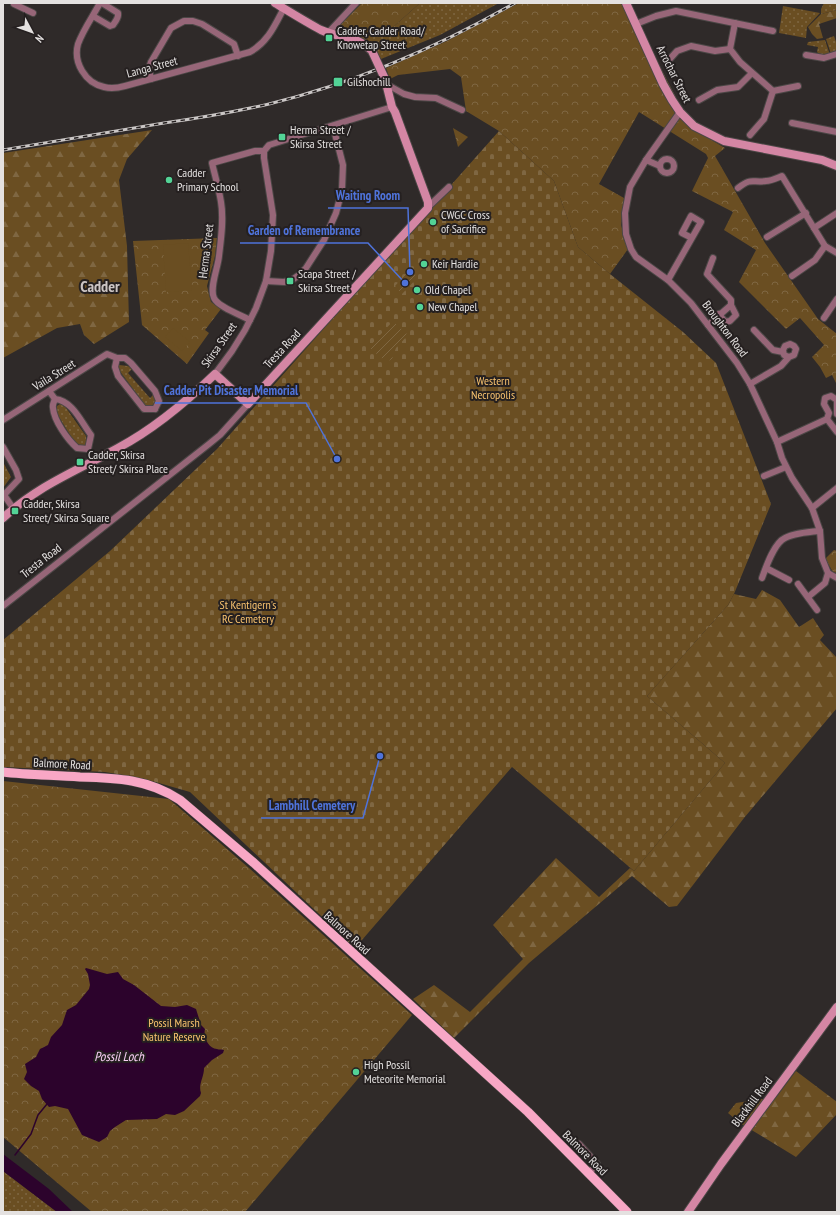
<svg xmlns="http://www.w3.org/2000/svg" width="840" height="1215" font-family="'PT Sans Narrow',sans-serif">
<defs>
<pattern id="grass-dots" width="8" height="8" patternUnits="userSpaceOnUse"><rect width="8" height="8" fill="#6a4e22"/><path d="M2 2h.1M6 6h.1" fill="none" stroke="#7f6742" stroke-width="1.8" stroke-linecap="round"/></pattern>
<pattern id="forest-firs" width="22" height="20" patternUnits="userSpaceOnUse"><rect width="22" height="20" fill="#6a4e22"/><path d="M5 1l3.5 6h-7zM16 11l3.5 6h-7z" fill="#7f6742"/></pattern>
<pattern id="cemetery-stones" width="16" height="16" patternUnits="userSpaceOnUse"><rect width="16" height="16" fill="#6a4e22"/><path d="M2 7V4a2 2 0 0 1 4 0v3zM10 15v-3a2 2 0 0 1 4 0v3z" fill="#7f6742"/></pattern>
<pattern id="park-crowns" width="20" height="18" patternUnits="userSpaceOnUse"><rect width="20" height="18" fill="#6a4e22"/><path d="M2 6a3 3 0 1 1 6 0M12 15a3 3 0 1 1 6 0" fill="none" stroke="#7f6742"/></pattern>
<pattern id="garden-furrows" width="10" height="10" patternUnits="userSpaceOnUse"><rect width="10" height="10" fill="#6a4e22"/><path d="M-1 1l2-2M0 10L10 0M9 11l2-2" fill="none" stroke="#7f6742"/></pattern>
</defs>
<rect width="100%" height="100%" fill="#2f2a29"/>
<g fill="url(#grass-dots)">
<polygon points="420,3 499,3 440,35 381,59 374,48 364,39 391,29"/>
<polygon points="824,3 837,3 837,10 821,14 821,9"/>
<polygon points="783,6 820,13 807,27 806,38 779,33"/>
<polygon points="834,36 837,45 837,51 831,54 826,39"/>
<polygon points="825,40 830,55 820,55 817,52 818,47 807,45 808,42"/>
<polygon points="119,365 128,366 132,369 128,373 150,398 153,395 156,399 156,402 153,406 145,405 119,370"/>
<polygon points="60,404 64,405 86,436 86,445 76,445 56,412 57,406"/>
<polygon points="3,462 11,477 3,488"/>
<polygon points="3,1171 57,1212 3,1212"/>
</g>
<g fill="url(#forest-firs)">
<polygon points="837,10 837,18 819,24 823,38 817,39 812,34 808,27 821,14"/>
<polygon points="152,130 127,159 119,180 127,246 129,322 94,344 84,335 80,324 57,328 3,358 3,153"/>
<polygon points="762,590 780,600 799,627 813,618 824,635 820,640 837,658 837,708 744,818 677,906 669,907 632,876 529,963 454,1038 413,999 434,985 470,1012 523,959 493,925 556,858 599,897 630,868 634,871 725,763 647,696 728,605 734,594 756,599"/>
<polygon points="796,1071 837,1102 837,1114 796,1157 740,1123 728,1113 736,1103 762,1099 774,1100"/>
</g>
<polygon fill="url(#cemetery-stones)" points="499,131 554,181 578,247 610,274 683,332 716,363 771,504 734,594 728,605 647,696 725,763 634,871 512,767 355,948 190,792 145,779 105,772 3,767 3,640 110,551 217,449"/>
<g fill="url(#park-crowns)">
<polygon points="362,3 420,3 391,29 364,39 341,30 339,26"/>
<polygon points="519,3 627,3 680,105 685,119 703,135 725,148 715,156 765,243 818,319 837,334 837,385 832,375 826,378 820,367 812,357 824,345 800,318 786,329 739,282 756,250 724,230 733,212 692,191 708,158 706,154 639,112 599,184 624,198 621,225 628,249 610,274 578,247 554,181 499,131 466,111 461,77 450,69 398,75 390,79 386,68 447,41"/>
<polygon points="453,128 468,137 458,147"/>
<polygon points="217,238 215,256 207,286 211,302 221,309 205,330 209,333 187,364 142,325 133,241"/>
<polygon points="834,550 837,551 837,573 833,572 825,559"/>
<polygon points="3,781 169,799 249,868 412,1015 245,1212 92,1212 3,1137"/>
</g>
<g fill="url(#garden-furrows)">
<polygon points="412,272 418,277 402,294 395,286 406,274 409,276"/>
<polygon points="393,321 408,335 396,348 392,359 386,362 369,347"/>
</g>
<g fill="#6a4e22">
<polygon points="188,243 192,290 166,292 163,245"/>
<polygon points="173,328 190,342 182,351 165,337"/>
</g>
<g fill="#2c032c">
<path d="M86 968 107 974 118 972 123 979 134 985 161 1006 175 1007 187 1005 196 1009 201 1025 205 1029C203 1037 208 1048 217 1049 219 1050 221 1049 224 1050L223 1053 212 1060 204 1068C204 1078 198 1084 201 1093L200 1096 184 1111 175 1115 166 1114 157 1119 126 1120 115 1127 110 1131 107 1137 99 1142 82 1135 68 1109 55 1106 49 1107 42 1099 39 1091 31 1086 24 1079 27 1072 25 1064 36 1057 40 1049 48 1045 51 1037 62 1025 67 1010 76 1005 89 989 90 985 88 974 85 969Z"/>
<polygon points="3,1154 49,1189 73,1212 57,1212 3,1171"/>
</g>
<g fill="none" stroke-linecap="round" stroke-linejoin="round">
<polyline stroke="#2c032c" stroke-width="1.5" points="15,1155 31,1134 38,1115 47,1104"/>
<g stroke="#4c4746" stroke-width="8">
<g id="street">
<path d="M100 3C93 16 83 30 78 44 73 62 85 83 104 87 111 89 118 88 125 86L250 52C268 42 275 25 284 8"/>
<polyline points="14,4 33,13"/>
<path d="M93 16 110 26 113 25C115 22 119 18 118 13L102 3"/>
<polyline points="735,23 730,49 740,62 773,91 764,119 750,135"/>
<polyline points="636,24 656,16 676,11 773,31"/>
<polyline points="328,33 356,3"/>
<polyline points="806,55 824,58 837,54"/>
<polyline points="668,61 677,51 691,46 715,51 730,49"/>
<polyline points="151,79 149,68 151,62 171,28 184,21 193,21 202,24 234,44 238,56"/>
<polyline points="386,84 404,94 415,97 436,98 462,110"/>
<polyline points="773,91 798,86"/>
<polyline points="699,100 717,90 738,87 752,73"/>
<polyline points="680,112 646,160 630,187 625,213 626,234 631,249 636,257 668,280 691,303 737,363 750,384 777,442 782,458 792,478 812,508 820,531 822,558 828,573 837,578"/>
<polyline points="792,123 837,132"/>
<circle cx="667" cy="166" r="7"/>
<polyline points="646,160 660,166"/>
<path d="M738 188C752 177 752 183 766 181 771 181 777 178 782 176L825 246 837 253"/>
<polyline points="428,207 449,187"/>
<polyline points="814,228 837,213"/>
<polyline points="767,237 806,213"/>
<polyline points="792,276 815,260 825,246"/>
<polyline points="668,280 701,222 691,216 682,233 692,238"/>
<polyline points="266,281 284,282 292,280 299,275 306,268 324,240 336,213 342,190 343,165 333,126"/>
<polyline points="719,314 725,322 730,321 736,315 731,305"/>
<polyline points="824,318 837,299"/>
<path d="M250 320C241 315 218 307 214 298 209 288 218 268 219 256 221 239 224 219 221 202 219 189 215 176 212 163L255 151H264L269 145 392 107"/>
<polyline points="708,325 731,305 731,300 707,274 713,258"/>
<polyline points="754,330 773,350 783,352"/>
<polyline points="117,358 115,367 118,376 144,409 155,409"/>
<polyline points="215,374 232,351 245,330 256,308 266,281 271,251 273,215 264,158 264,151"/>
<polyline points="750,384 781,366 789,357 794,355 796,349 794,346 790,344 785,346 783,350 784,355 789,357"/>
<path d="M49 391 55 399C73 401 81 422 91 435L88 449"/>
<path d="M55 399C54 402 52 405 53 408 54 421 68 440 77 448L88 449"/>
<polyline points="827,419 837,432"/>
<polyline points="3,420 107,354 117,358 125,358 131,363 155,391 159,401 155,409"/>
<polyline points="777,442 827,419 829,413 824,404 825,398 831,396 837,400 837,414"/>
<polyline points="3,447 16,470 19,479 3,496"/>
<polyline points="764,476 786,467"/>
<polyline points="4,495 13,508"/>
<polyline points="812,508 837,488"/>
<polyline points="766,568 789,580"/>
<path d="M762 578C766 567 774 543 785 538 795 533 808 532 820 531"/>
<polyline points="798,584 817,610"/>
<polyline points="808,597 825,583 828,573"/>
<polyline points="3,606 209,444 220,435 248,404"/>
<polyline points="579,1144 597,1164 588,1174"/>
</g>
</g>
<g stroke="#4c4746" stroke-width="10">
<g id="secondary">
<path d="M275 3C290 12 306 22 321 30 341 39 355 34 372 51"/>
<polyline points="626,3 663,84 672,100 680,112 694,126 724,141 822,160 837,166"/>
<path d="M3 518C37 486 78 470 118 448 154 429 186 402 215 374L248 404 428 208V202L395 112 392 107 385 79"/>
<polyline points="688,1212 721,1164 837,1007"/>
</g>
</g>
<g stroke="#4c4746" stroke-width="10">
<path id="primary" d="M3 772C28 775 54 775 80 777 117 778 148 779 180 800L254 863 528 1112 627 1212"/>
</g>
<use href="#street" stroke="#976678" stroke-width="6"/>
<use href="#secondary" stroke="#d486a4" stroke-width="8"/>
<use href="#primary" stroke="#f8a7c5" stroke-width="9"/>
<g stroke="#cbc7c6" stroke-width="3">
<path id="rail" d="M3 150C57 141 111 132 164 123 199 118 234 112 269 104 355 83 438 47 515 3"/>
</g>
<use href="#rail" stroke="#252020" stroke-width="1.5" stroke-dasharray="4.5" stroke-linecap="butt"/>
<g stroke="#4c4746" stroke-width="10" stroke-linecap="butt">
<polyline id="secondary-bridge" points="372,51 385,79"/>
</g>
<use href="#secondary-bridge" stroke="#d486a4" stroke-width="8"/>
</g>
<g fill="#53d396" stroke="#252020" stroke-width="1.5">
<rect x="325" y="34" width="8" height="8" rx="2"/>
<rect x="333" y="77" width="10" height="10" rx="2"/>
<rect x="278" y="133" width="8" height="8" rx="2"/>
<circle cx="169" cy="180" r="4"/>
<circle cx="433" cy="222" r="4"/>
<circle cx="424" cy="264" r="4"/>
<rect x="286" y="277" width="8" height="8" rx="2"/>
<circle cx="417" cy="290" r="4"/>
<circle cx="420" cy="307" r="4"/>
<rect x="76" y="458" width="8" height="8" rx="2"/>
<rect x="11" y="507" width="8" height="8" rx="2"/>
<circle cx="356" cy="1072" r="4"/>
</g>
<g text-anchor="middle" stroke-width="4" stroke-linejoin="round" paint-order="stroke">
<g font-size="12" fill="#e4e1e0" stroke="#252020" text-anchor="start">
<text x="337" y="35">Cadder, Cadder Road/<tspan x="337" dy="14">Knowetap Street</tspan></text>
<text x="347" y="86">Gilshochill</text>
<text x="290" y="134">Herma Street /<tspan x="290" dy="14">Skirsa Street</tspan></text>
<text x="177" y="177">Cadder<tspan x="177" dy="14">Primary School</tspan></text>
<text x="441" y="219">CWGC Cross<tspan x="441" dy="14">of Sacrifice</tspan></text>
<text x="432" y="268">Keir Hardie</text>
<text x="298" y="278">Scapa Street /<tspan x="298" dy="14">Skirsa Street</tspan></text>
<text x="425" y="294">Old Chapel</text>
<text x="428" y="311">New Chapel</text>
<text x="88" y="459">Cadder, Skirsa<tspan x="88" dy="14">Street/ Skirsa Place</tspan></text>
<text x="23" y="508">Cadder, Skirsa<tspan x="23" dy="14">Street/ Skirsa Square</tspan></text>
<text x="364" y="1069">High Possil<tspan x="364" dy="14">Meteorite Memorial</tspan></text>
</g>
<g font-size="12" fill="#e4e1e0" stroke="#252020">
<text transform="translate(152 67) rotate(-15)" y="4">Langa Street</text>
<text transform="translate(674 74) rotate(63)" y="4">Arrochar Street</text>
<text transform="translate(206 251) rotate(-83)" y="4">Herma Street</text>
<text transform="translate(725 329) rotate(53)" y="4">Broughton Road</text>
<text transform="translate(219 345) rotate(-55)" y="4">Skirsa Street</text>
<text transform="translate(282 349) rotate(-47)" y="4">Tresta Road</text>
<text transform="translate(54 375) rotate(-32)" y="4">Vaila Street</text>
<text transform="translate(41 561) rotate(-38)" y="4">Tresta Road</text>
<text transform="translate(62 764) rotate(3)" y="4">Balmore Road</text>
<text transform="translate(347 933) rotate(42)" y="4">Balmore Road</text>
<text transform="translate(752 1102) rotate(-53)" y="4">Blackhill Road</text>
<text transform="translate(585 1153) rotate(45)" y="4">Balmore Road</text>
</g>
<g font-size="12" fill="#f8c26e" stroke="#252020">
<text x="493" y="385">Western<tspan x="493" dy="14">Necropolis</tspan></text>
<text x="248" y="609">St Kentigern's<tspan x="248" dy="14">RC Cemetery</tspan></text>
<text x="174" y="1027">Possil Marsh<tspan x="174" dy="14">Nature Reserve</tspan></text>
</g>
<g font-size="13" font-style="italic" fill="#facff7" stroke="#252020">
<text x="119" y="1061">Possil Loch</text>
</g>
<g font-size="16" font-weight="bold" fill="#ccc5c4" stroke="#252020">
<text x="100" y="292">Cadder</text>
</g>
</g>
<path fill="none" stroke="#4f73da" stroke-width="1.5" d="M410 272L408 208H328M405 283L368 243H240M337 459L306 403H155M380 756L363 818H261"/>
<g fill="#4f73da" stroke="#252020" stroke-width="1.5">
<circle cx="410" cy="272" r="4"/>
<circle cx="405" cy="283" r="4"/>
<circle cx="337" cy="459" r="4"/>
<circle cx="380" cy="756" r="4"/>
</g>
<g font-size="13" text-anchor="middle" font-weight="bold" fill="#4f73da" stroke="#252020" stroke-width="4" stroke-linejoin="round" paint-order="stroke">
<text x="368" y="200">Waiting Room</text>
<text x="304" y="235">Garden of Remembrance</text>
<text x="231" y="395">Cadder Pit Disaster Memorial</text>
<text x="312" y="810">Lambhill Cemetery</text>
</g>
<rect width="840" height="1215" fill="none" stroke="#e4e1e0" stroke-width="8"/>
<g transform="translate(32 32) rotate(131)" stroke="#252020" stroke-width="3" paint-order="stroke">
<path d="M0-3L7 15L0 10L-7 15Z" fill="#e4e1e0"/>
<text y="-6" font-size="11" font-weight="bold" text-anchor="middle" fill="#e4e1e0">N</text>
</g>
</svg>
